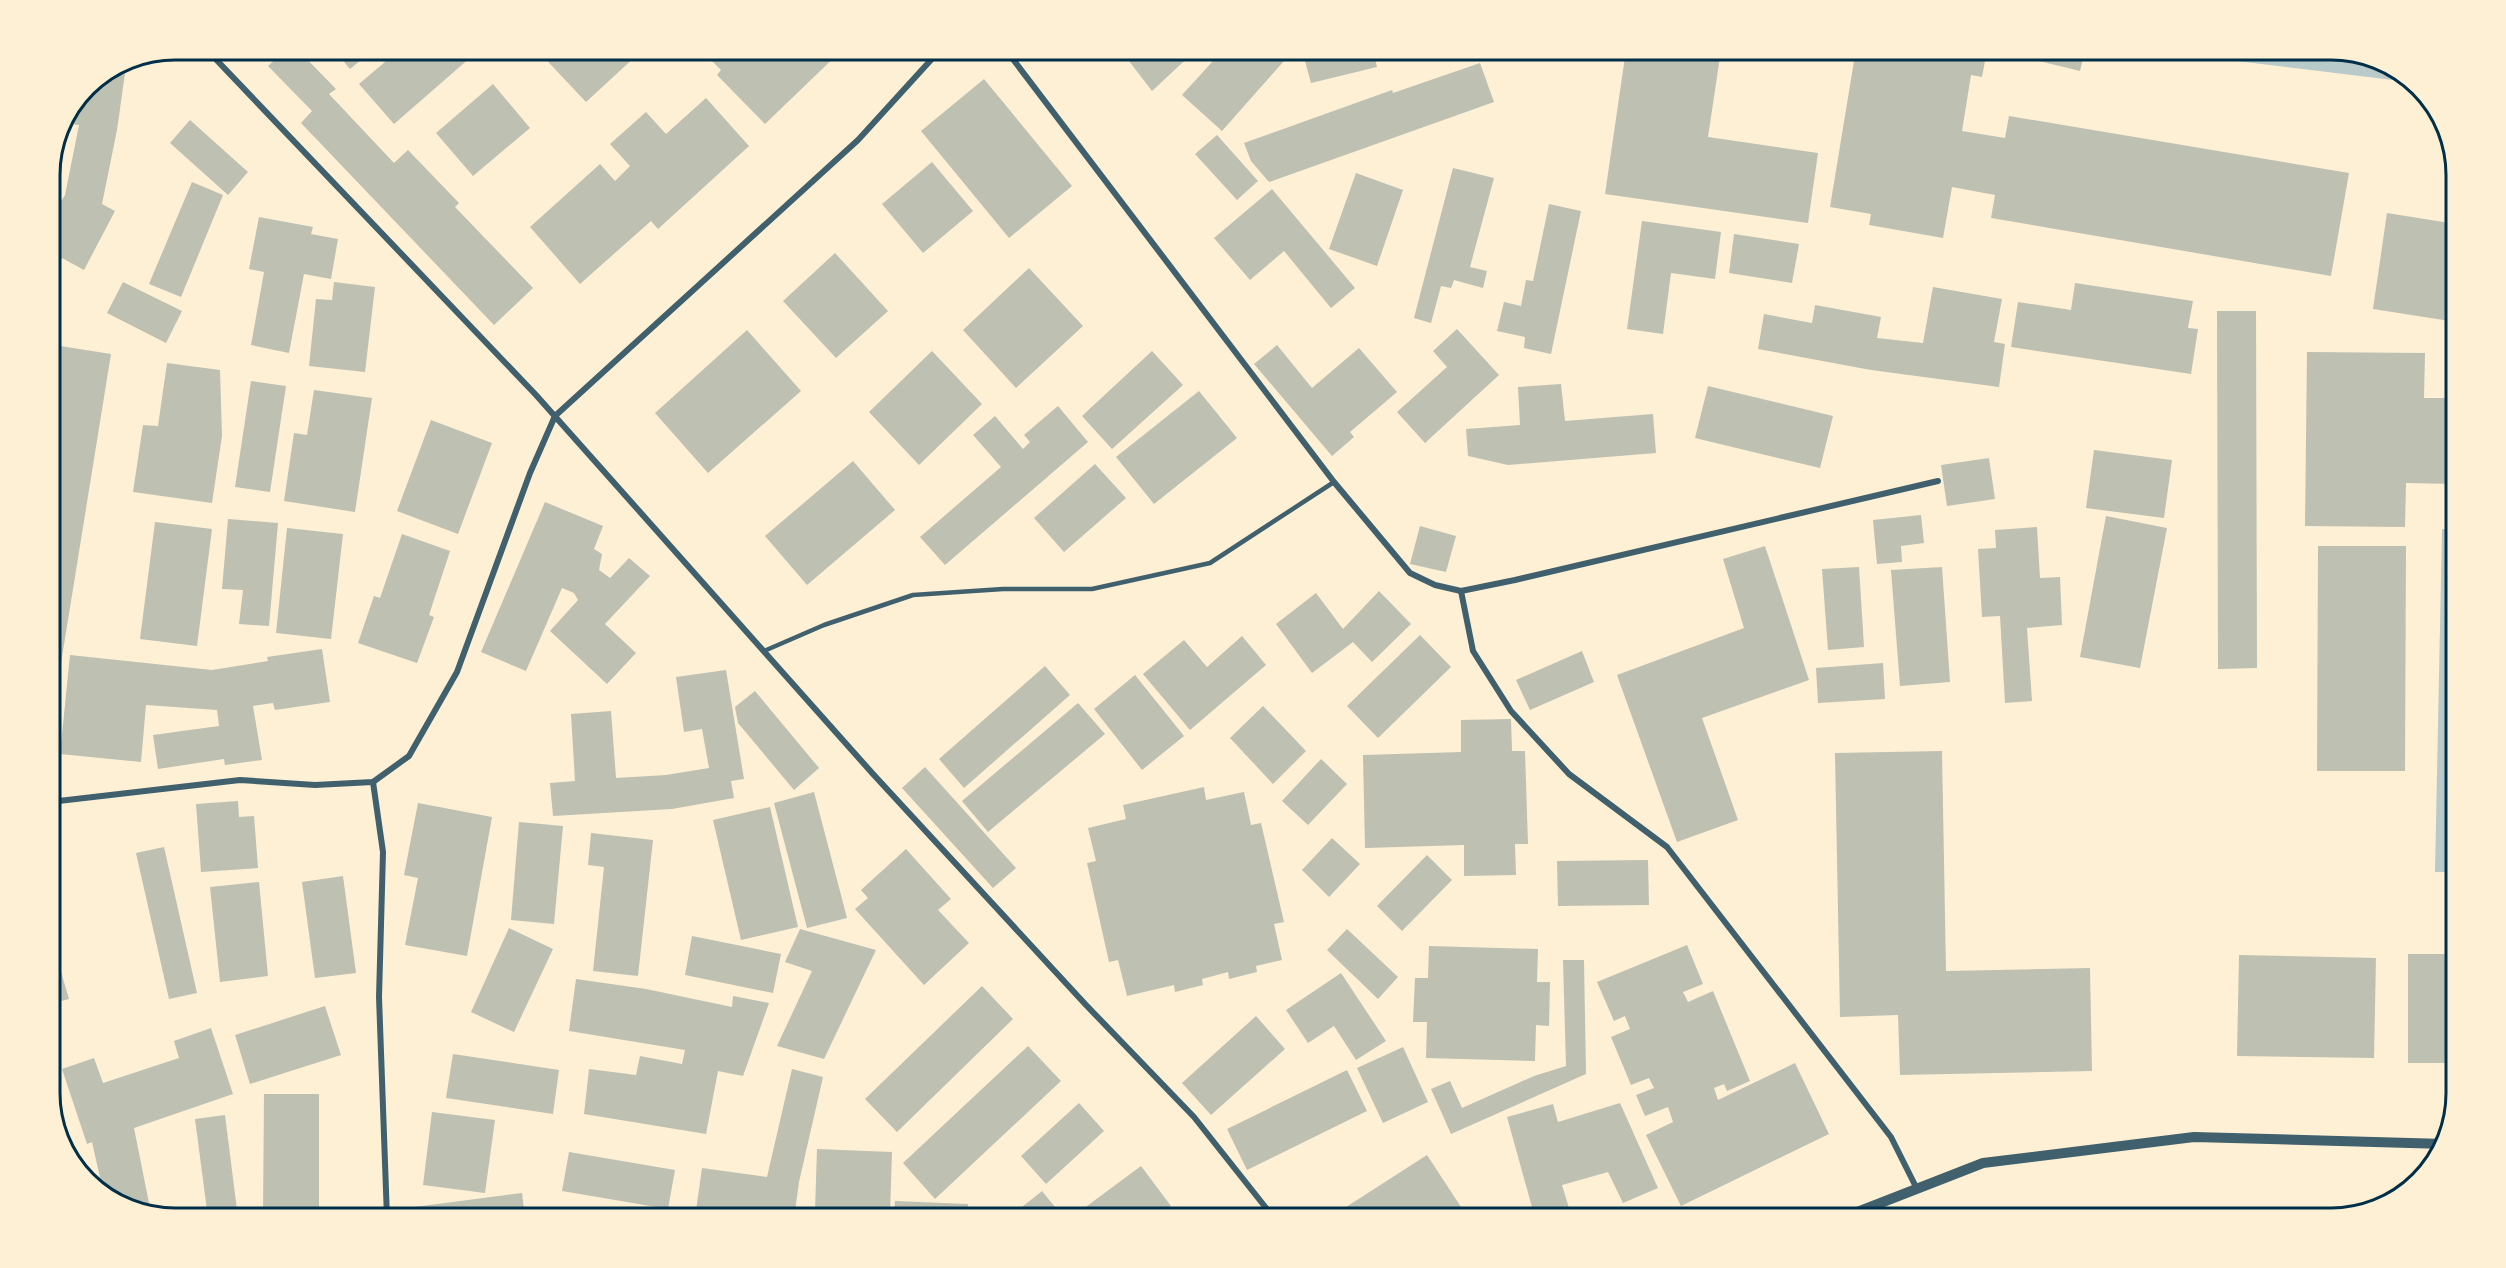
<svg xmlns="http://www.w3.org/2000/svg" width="2506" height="1268" font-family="'Golos Text',sans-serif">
<rect width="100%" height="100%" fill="#fdf0d5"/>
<g fill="#b9caca">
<polygon points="2147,50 2331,50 2386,62 2409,82"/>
<polygon points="2442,529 2456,530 2456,872 2435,872"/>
</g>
<g fill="#bec0b2">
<polygon points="285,50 298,50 336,89 329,94 394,163 408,150 459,203 455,207 533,288 494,325 301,123 312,111 268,66"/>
<polygon points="334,50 373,50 350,69"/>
<polygon points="399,50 479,50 394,124 359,84"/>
<polygon points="537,50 633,50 637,55 586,102"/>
<polygon points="701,50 842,50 765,124 717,75 721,70"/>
<polygon points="1142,50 1196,50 1152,91 1129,61"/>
<polygon points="1223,50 1271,50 1284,61 1222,131 1182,95"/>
<polygon points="1302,50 1373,50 1377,67 1311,83"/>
<polygon points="1626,50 1721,50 1708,137 1818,153 1808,223 1605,194"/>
<polygon points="1849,50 1987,50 1982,77 1971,75 1962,131 2005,138 2009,116 2349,173 2331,276 1991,218 1995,195 1952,187 1943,238 1869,225 1871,214 1830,207 1855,55"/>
<polygon points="2029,50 2085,50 2080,71 2027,58"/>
<polygon points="127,59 117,130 102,204 115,211 84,270 62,258 53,274 50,273 50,198 60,203 65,195 79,125 70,124 72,106 86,86"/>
<polygon points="1480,63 1494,102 1269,182 1251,161 1244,143 1392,90 1393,93"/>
<polygon points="984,79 1072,186 1009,238 921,131"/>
<polygon points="493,84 530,128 473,176 436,133"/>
<polygon points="706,98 749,146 658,229 651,221 580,284 530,227 600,164 615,181 630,166 610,144 646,112 666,134"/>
<polygon points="190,120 248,172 228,195 170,143"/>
<polygon points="1217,135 1258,181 1237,200 1195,154"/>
<polygon points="932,162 973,211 923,253 882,204"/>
<polygon points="1453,168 1494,178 1470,267 1487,271 1483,288 1454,280 1451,288 1441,286 1431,323 1414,318"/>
<polygon points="1356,173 1403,190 1377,266 1329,249"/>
<polygon points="192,182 223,195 181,297 149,284"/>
<polygon points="1272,189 1355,288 1331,308 1284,251 1250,280 1214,238"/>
<polygon points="1549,204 1581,211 1551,354 1524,348 1525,337 1497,331 1504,302 1521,306 1526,280 1533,281"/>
<polygon points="2387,213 2456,224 2454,266 2456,266 2456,322 2373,309"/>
<polygon points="259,217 313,227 311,234 338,239 331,279 304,274 289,353 251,345 264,272 249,269"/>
<polygon points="1642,221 1721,232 1715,279 1671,273 1663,334 1627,329"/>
<polygon points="1734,234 1799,244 1792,283 1729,273"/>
<polygon points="835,253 888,311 836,358 783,301"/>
<polygon points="1029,268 1083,326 1016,388 963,330"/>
<polygon points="123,282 182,311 166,343 107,313"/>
<polygon points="334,282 375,287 365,372 309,366 316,299 332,300"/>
<polygon points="2075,283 2193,301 2188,328 2198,329 2191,374 2011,347 2018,302 2071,310"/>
<polygon points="1933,287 2002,299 1994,342 2005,344 1999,387 1871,370 1758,349 1764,314 1812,323 1815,305 1881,317 1877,338 1923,343"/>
<polygon points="2217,311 2256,311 2257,668 2218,669"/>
<polygon points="1457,329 1499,375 1425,443 1397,412 1447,367 1433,351"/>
<polygon points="747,330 801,391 708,473 655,413"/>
<polygon points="54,345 111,354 51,725 50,373"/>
<polygon points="1277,345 1312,388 1359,348 1397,392 1350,432 1354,437 1332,456 1254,364"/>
<polygon points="932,351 982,404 919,465 869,412"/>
<polygon points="1152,351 1183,385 1112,449 1082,416"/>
<polygon points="2307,352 2425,353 2424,398 2456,398 2456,484 2406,483 2405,527 2305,526"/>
<polygon points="167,363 220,370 222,436 212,503 133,492 143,425 158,426"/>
<polygon points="251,381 286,386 270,492 235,487"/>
<polygon points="1561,384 1565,421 1653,414 1656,453 1508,465 1468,456 1466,429 1520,425 1518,387"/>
<polygon points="1708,386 1833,416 1820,468 1695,438"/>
<polygon points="314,390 372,398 355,512 284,501 294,433 307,435"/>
<polygon points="1199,391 1237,438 1154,504 1116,457"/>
<polygon points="1058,406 1088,442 945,565 920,537 1001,467 973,435 995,416 1023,449 1030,442 1024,435"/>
<polygon points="431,420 492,443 458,534 397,511"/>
<polygon points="2094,450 2172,460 2164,518 2086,508"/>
<polygon points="1989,458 1995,499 1947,506 1941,465"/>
<polygon points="853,461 895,510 807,585 765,536"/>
<polygon points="1095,464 1126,498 1064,552 1034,518"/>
<polygon points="545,502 603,526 594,549 602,554 599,570 610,578 629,558 650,576 605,624 636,653 607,684 550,631 578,600 574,593 562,588 526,671 481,652"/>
<polygon points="1921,515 1924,543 1901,546 1902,562 1877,564 1873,520"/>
<polygon points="2106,516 2167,528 2140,668 2080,657"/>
<polygon points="228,519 278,523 269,626 239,624 243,590 222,589"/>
<polygon points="155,522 212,529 197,646 140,639"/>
<polygon points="1420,526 1456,536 1446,572 1410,564"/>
<polygon points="2037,527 2040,578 2060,577 2062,625 2027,628 2032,701 2005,703 2000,616 1982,617 1978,549 1996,548 1995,530"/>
<polygon points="287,528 343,534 331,639 276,633"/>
<polygon points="402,534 450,551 429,615 434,617 417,663 358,643 374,596 380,598"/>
<polygon points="1765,546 1809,680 1702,718 1738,820 1677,842 1617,675 1744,628 1723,559"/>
<polygon points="2318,546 2406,546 2405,771 2317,771"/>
<polygon points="1859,567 1864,647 1828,650 1822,569"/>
<polygon points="1942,567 1950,682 1900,686 1891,570"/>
<polygon points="1379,591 1411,624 1372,662 1353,642 1312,673 1276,624 1316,593 1343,629"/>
<polygon points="1420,635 1451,667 1378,738 1347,706"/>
<polygon points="1242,636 1266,665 1190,730 1143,674 1184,640 1207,667"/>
<polygon points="322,649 330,702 275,710 273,703 253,706 262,760 225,765 224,759 158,769 153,735 219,726 217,710 146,705 141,762 60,754 70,655 212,670 268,661 267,657"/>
<polygon points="1582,651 1594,682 1530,710 1516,680"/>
<polygon points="1883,663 1885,699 1818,703 1816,668"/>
<polygon points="1045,666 1070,695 964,788 939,759"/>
<polygon points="726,670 744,779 731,781 734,798 672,809 553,816 550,783 575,781 571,714 611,711 616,778 666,775 709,768 702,729 684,732 676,677"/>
<polygon points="1135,675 1184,736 1142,770 1094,709"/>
<polygon points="755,691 819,768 794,790 738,723 735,707"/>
<polygon points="1078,703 1105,734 988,832 962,801"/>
<polygon points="1263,706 1306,751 1273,784 1230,738"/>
<polygon points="1511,719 1512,751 1525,751 1528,844 1515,844 1516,875 1464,876 1464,845 1365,848 1363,755 1461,752 1461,720"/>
<polygon points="1942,751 1946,971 2090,968 2092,1071 1900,1075 1898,1015 1840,1017 1835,753"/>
<polygon points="1321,759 1347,784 1308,825 1282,801"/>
<polygon points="925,767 1016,868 993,888 902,788"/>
<polygon points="1204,787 1206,800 1244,792 1251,825 1261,823 1284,922 1274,924 1282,960 1256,966 1257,972 1229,979 1228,972 1202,979 1203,985 1175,992 1174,985 1127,996 1118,960 1109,962 1087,863 1096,861 1088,828 1126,819 1123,805"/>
<polygon points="814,792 847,918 807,928 774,803"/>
<polygon points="238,801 239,817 254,816 258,868 201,872 196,804"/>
<polygon points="418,803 492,817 467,956 405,945 418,878 404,875"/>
<polygon points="770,807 798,927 741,940 713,820"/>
<polygon points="519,822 563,826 554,924 511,920"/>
<polygon points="591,833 653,840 638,976 593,971 604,867 588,865"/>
<polygon points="1332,838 1360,864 1329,897 1302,870"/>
<polygon points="164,847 197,993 169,999 136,853"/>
<polygon points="906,849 951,899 938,910 969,943 924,985 855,909 868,898 861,890"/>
<polygon points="1427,855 1452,880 1402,931 1377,906"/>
<polygon points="1648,860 1649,905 1558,906 1557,861"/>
<polygon points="343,876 356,973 315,978 302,882"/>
<polygon points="259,882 268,976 220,982 210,887"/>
<polygon points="509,928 553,949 514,1032 471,1012"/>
<polygon points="800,929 876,950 824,1059 777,1046 812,971 785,962"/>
<polygon points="1347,929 1398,977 1378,999 1327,950"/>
<polygon points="50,934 69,999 50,1004"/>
<polygon points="692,936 781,954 773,993 685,975"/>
<polygon points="1687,945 1703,984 1683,992 1688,1002 1713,991 1750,1081 1727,1091 1724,1084 1714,1088 1718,1100 1795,1063 1829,1134 1681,1206 1646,1135 1673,1122 1668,1107 1645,1116 1636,1095 1654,1088 1649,1078 1631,1085 1611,1037 1630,1029 1625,1016 1614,1021 1597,982"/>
<polygon points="1429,946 1538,949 1537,982 1550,982 1549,1026 1536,1025 1535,1061 1426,1058 1427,1022 1413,1022 1415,978 1428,978"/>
<rect x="2408" y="954" width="48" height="109"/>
<polygon points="2239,955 2376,958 2374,1058 2237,1056"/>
<polygon points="1563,960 1584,960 1586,1074 1451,1134 1431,1089 1450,1081 1462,1108 1534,1076 1566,1066"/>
<polygon points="1341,973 1386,1041 1356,1060 1334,1026 1308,1043 1286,1010"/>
<polygon points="576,979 646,989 732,1007 733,996 769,1003 743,1076 718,1071 706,1134 584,1114 589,1069 636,1075 640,1056 682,1064 685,1050 569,1031"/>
<polygon points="982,986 1013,1019 897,1132 865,1099"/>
<polygon points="325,1006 341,1055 250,1084 235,1035"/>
<polygon points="1256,1016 1285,1049 1211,1115 1182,1083"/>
<polygon points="211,1028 233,1094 134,1128 151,1213 120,1206 103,1191 92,1142 87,1144 62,1069 94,1058 103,1083 179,1058 174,1041"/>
<polygon points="1028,1046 1061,1081 935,1199 903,1163"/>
<polygon points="1403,1047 1428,1102 1383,1123 1357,1068"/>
<polygon points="453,1054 559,1070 553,1114 446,1098"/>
<polygon points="792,1069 823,1077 799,1182 794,1218 695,1218 702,1168 767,1177"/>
<polygon points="1347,1070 1367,1111 1247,1170 1227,1129"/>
<polygon points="264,1094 319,1094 319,1218 263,1218"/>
<polygon points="1079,1103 1104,1131 1046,1184 1021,1156"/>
<polygon points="1620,1103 1658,1188 1623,1203 1608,1172 1562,1185 1572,1218 1535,1218 1507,1117 1553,1104 1558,1122"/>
<polygon points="432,1112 495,1120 485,1193 423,1185"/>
<polygon points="225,1115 238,1218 208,1218 195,1119"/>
<polygon points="817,1149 892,1152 890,1214 815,1211"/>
<polygon points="569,1152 675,1170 668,1209 562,1191"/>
<polygon points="1427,1155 1461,1207 1444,1218 1329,1218"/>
<polygon points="1141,1166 1171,1206 1147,1218 1071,1218"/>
<polygon points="1042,1191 1064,1218 1008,1218"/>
<polygon points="522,1193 525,1218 400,1218 399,1209"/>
<polygon points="895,1201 968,1204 967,1218 894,1218"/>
<polygon points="1240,1210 1246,1218 1221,1218"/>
</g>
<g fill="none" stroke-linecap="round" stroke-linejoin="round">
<polyline stroke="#3f606c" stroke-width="4.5" points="764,651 824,625 913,595 1003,589 1092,589 1210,563 1334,482"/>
<g stroke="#3f606c" stroke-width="6">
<polyline points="207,50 536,395 873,774 1086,1005 1194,1117 1274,1218"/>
<polyline points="1006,50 1334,482 1410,573 1435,585 1461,591 1515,580 1938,481"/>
<polyline points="1461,591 1473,651 1511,711 1569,774 1667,847 1891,1137 1917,1189"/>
<polyline points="373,782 383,852 379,997 387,1218"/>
<polyline points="50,802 240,780 315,785 373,782 409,756 457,672 530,473 555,416 858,140 940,50"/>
</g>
<polyline stroke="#3f606c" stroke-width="10" points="1842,1218 1983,1163 2194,1137 2445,1144"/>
</g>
<path d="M0 0H2506V1268H0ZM175 60H2331A115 115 0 0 1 2446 175V1093A115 115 0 0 1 2331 1208H175A115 115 0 0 1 60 1093V175A115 115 0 0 1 175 60Z" fill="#fdf0d5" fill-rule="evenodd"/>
<path fill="none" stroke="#003049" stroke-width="3" d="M175 60H2331A115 115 0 0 1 2446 175V1093A115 115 0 0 1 2331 1208H175A115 115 0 0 1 60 1093V175A115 115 0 0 1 175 60Z"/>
</svg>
